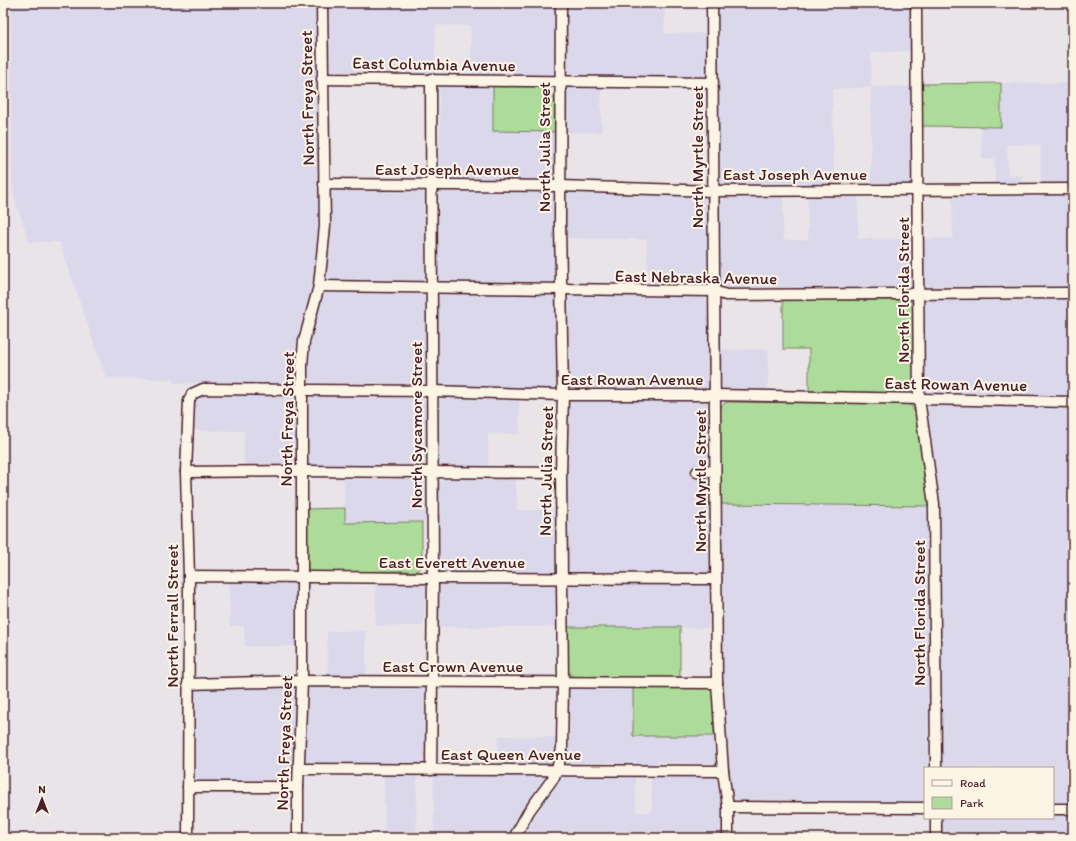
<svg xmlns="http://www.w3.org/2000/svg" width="1076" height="841" font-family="Itim,sans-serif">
<rect width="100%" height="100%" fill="#e8e4e8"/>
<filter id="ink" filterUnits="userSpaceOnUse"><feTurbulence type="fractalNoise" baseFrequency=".025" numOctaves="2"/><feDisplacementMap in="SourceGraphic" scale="8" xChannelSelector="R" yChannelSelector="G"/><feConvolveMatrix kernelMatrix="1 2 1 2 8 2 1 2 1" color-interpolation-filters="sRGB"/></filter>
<g filter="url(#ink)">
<g fill="#dad8ea">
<polygon points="11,3 317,3 319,126 318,250 316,271 300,336 296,379 292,382 285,383 173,383 173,379 106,378 60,244 59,242 29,242 14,196 12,179"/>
<polygon points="327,3 557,3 556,73 553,77 471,76 471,26 436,25 434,73 335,72 330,69 328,64"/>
<polygon points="565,3 665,3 664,34 707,33 709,69 707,76 704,78 700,79 572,76 568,74 565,70"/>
<polygon points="715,3 912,3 913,51 871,52 871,87 913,86 914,183 912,186 871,187 871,87 832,89 834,188 720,185 718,181"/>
<polygon points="493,83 493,131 555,132 555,172 553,176 549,179 443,180 438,174 440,130 439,86 440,84"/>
<polygon points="1001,83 1073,83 1073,184 1041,184 1041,145 1007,145 1008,175 1022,176 1021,184 995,184 995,159 982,159 981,127 1001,126"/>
<polygon points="567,84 601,84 601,132 563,132 564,87"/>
<polygon points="333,188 418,189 423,191 425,197 425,275 424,280 419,282 331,280 326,273 326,266 329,194"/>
<polygon points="445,189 545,192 549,193 554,200 554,235 555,278 553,282 547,284 443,282 437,280 436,276 439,195 440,192"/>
<polygon points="571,193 705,195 710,201 708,280 706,284 702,286 648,285 647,239 564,238 564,197 566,194"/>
<polygon points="732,195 783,195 783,240 808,240 808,195 858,195 858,239 914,239 913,284 911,287 907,288 725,289 720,285 720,202 723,198"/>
<polygon points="1073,195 1073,289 934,290 926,287 924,284 922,239 953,238 952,196"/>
<polygon points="326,292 422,294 426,299 426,380 424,383 417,387 310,382 306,377 306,369 311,338 318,302"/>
<polygon points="443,293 548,294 553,296 555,299 556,304 556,382 554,386 548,389 440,385 437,382 436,299 438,296"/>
<polygon points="572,295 701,297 705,298 709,306 710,388 707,390 699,388 591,389 569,387 567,381 566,302 567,297"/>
<polygon points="1073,297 1073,395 933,393 926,389 924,384 924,306 926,302 930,300 937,300 1033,299"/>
<polygon points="768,349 768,391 728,391 722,388 719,381 717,350"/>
<polygon points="312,394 421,398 426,403 426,461 425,464 419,467 311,467 307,465 305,459 307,397"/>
<polygon points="200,395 292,396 296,402 296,461 293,464 289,466 244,465 244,431 193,430 194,399"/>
<polygon points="443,398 519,398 520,434 488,434 488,467 444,467 439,465 437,461 437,403 439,400"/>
<polygon points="572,399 704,399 708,401 710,405 711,567 710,571 707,573 573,572 568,570 567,566 567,405 568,401"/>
<polygon points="935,404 1073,406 1073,804 1053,804 1053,768 938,768 939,504 926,421 928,407"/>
<polygon points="508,477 516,477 517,510 556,510 555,569 550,572 443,572 440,570 437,564 438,484 444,479"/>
<polygon points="344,479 420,479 425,483 426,487 426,521 425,522 345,523"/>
<polygon points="720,504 931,506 928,768 925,768 925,799 924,801 920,802 741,801 736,799 733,794 728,771 721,687"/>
<polygon points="229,579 295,580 298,584 298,646 245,646 244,626 230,626"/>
<polygon points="376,582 419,582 423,584 426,588 423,626 376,626"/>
<polygon points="535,582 554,585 556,588 556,627 435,627 437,590 439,585 442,583"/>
<polygon points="574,583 707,583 710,585 709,628 568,627 567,588 569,585"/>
<polygon points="327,631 366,631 366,675 328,676"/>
<polygon points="313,684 420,686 426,692 427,764 423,766 310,765 306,763 303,760 306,689"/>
<polygon points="198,686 294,686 297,691 291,775 286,780 196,781 190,774 192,691"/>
<polygon points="570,687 633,687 633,736 714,736 715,762 713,763 658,762 651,764 585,762 571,767 567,766 566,762 567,748 568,691"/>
<polygon points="498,736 555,737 557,740 556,753 554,763 552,766 498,767"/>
<polygon points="384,773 417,773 416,838 385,838"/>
<polygon points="434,774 543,774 545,777 544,781 522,812 510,832 508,838 434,838"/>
<polygon points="563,774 635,774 636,812 652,812 651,774 720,776 725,800 724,838 520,838"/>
<polygon points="1053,815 1073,815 1073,838 939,838 941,818 1053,818"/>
</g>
<g fill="#addb9a" stroke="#7c7d62">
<path d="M493 83C507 84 548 83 554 98 556 104 554 124 555 132L493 131Z"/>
<polygon points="1001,83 1001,127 922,126 921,84"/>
<polygon points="783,300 907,300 911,301 914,307 914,382 911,390 906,393 809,391 809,349 783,349"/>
<polygon points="727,402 907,404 912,406 915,413 931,506 720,504 720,411 722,405"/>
<polygon points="345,508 345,523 422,522 422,563 424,564 418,571 312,572 308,570 306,566 305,509"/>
<polygon points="568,627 680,627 680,678 575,678 567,672"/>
<polygon points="633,687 709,687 713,691 714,736 633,736"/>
</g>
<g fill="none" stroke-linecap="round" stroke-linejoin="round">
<g stroke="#4a1f2b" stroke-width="13">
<g id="minor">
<polyline points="712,3 717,683 723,771 728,807 728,838"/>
<polyline points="916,3 919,399 934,504 936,768"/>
<polyline points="322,79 713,83"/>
<polyline points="431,79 433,578 431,770"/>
<polyline points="324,184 560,186 714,191 1073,189"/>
<polyline points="319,286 714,291 726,295 1073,293"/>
<polyline points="186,472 302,471 561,473"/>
<polyline points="697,472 715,471"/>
<polyline points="189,576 433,578 716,579"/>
<polyline points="188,684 302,681 717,683"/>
<polyline points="299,769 723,771"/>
<polyline points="188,787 298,787"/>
<polyline points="728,807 925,808"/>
<polyline points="1053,809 1073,809"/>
<polyline points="188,838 189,576 186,472 189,401 192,394 203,389 432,391 563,395 716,395 1073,402"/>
<polyline points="298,838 298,787 302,681 302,365 304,341 319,286 325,226 322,3"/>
<polyline points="514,838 529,811 554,777 560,759 562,748 563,683 561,473 563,395 560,224 561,3"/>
<polyline points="936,838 936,818"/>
</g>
</g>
<use href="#minor" stroke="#fcf5e5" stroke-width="10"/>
</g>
</g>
<g text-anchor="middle" stroke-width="4" stroke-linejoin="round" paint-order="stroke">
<g font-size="17" fill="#4a1f2b" stroke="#fcf5e5">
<text transform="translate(434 64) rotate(1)" y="6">East Columbia Avenue</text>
<text transform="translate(307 98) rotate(-91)" y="6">North Freya Street</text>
<text transform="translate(544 147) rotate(-90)" y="6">North Julia Street</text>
<text transform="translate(697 157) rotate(-90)" y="6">North Myrtle Street</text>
<text x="447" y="175">East Joseph Avenue</text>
<text x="795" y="180">East Joseph Avenue</text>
<text transform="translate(696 277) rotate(1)" y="6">East Nebraska Avenue</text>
<text transform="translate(903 290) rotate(-90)" y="6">North Florida Street</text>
<text x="632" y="385">East Rowan Avenue</text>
<text transform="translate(956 384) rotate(1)" y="6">East Rowan Avenue</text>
<text transform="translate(287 419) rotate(-89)" y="6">North Freya Street</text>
<text transform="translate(416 425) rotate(-90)" y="6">North Sycamore Street</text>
<text transform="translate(546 471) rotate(-89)" y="6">North Julia Street</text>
<text transform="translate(700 481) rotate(-90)" y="6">North Myrtle Street</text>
<text x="452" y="568">East Everett Avenue</text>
<text transform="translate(919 613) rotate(-90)" y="6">North Florida Street</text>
<text transform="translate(172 616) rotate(-90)" y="6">North Ferrall Street</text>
<text x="453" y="672">East Crown Avenue</text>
<text transform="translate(284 743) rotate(-88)" y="6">North Freya Street</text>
<text x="511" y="760">East Queen Avenue</text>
</g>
</g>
<rect width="1076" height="841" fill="none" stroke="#fcf5e5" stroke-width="16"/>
<rect x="8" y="8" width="1060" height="825" fill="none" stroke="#4a1f2b" stroke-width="1.5" filter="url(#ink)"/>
<rect x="924" y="767" width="130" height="52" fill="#fcf5e5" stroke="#b59f9b"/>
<rect x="932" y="780" width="20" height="6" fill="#fcf5e5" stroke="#b59f9b"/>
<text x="960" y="787" font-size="12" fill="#4a1f2b">Road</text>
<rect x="932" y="797" width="20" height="12" fill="#addb9a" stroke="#b59f9b"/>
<text x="960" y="807" font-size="12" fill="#4a1f2b">Park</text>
<g transform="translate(42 799)" stroke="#fcf5e5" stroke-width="3" paint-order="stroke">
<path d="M0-3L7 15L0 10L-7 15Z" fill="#4a1f2b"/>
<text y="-6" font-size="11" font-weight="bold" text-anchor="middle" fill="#4a1f2b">N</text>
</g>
</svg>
